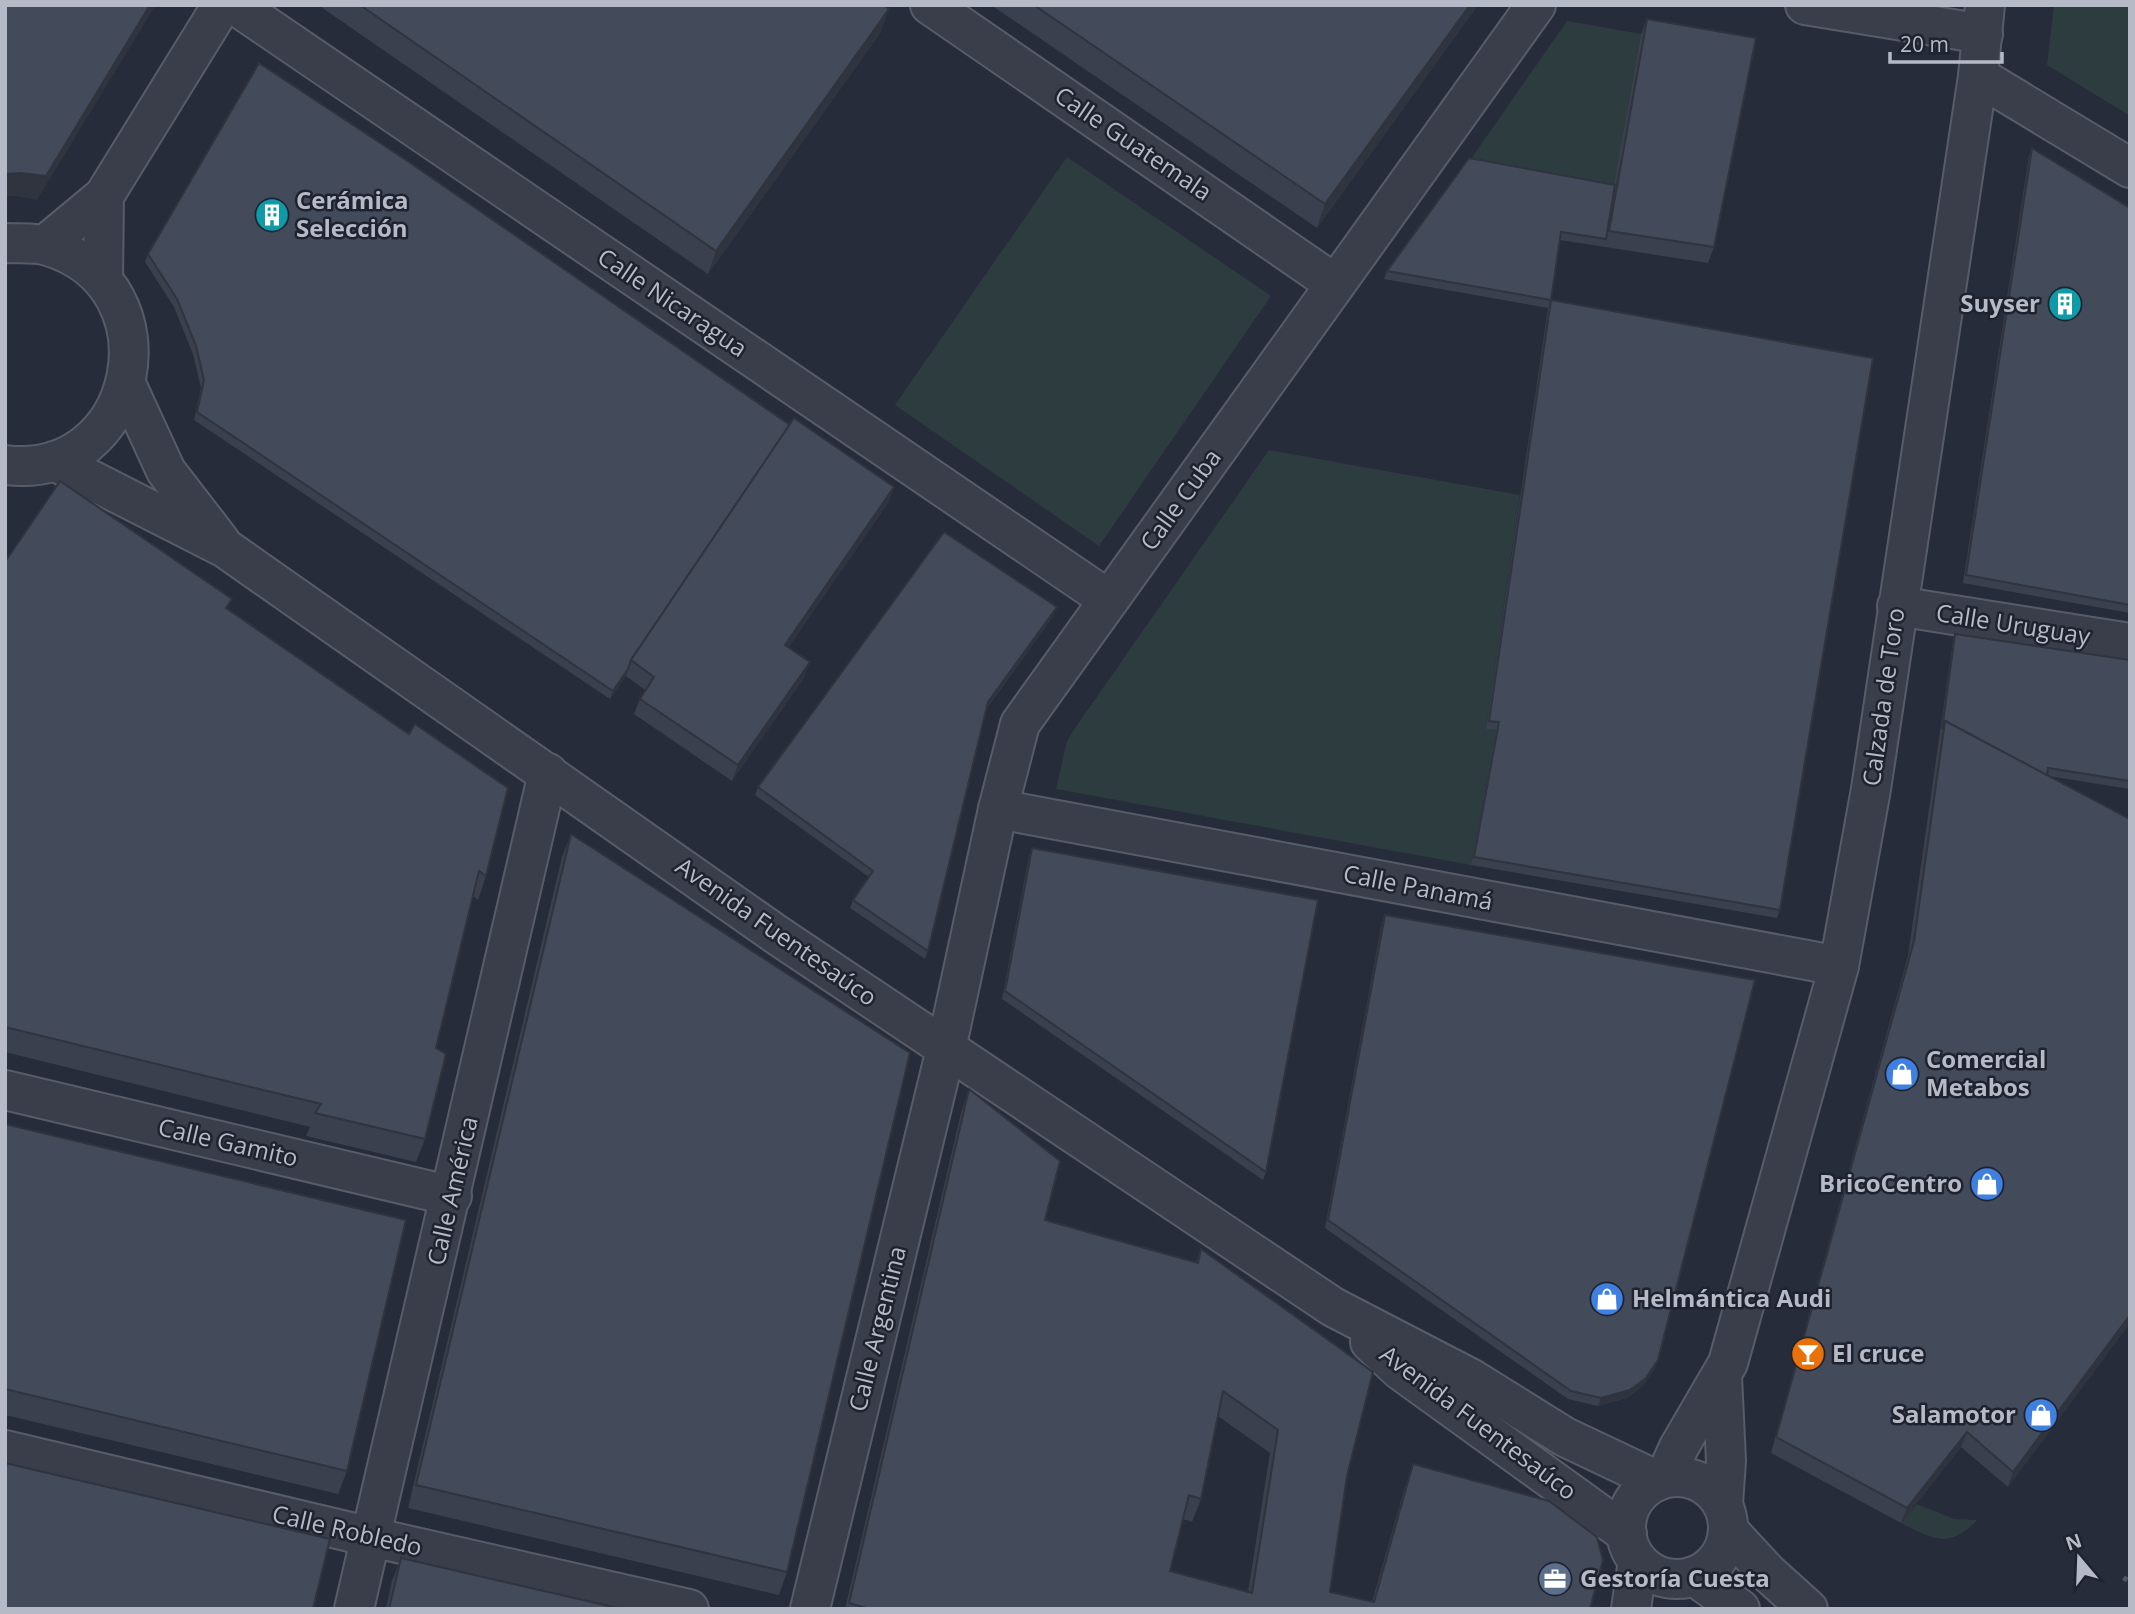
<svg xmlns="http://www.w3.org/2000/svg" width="2135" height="1614" font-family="'Open Sans',sans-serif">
<rect width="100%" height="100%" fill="#272c3a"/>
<g fill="#2c3c3f">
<polygon points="2054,5 2130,5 2130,116 2047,65"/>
<polygon points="1567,21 1641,34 1613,193 1466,166"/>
<polygon points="1067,157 1271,296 1099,546 895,405"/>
<polygon points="1269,450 1520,495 1486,728 1496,730 1471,865 1056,789 1067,741 1075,728"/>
<path d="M1917 1504 1954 1519 1977 1520C1949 1550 1933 1539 1901 1523Z"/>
</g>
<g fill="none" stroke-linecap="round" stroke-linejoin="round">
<g stroke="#585c68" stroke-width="42">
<g id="minor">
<polyline points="235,5 1109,600"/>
<polyline points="930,5 1335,284"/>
<polyline points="1805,5 1983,34"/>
<polyline points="1978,76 2130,168"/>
<path d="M5 243C19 244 35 242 48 246 180 286 139 482 5 465"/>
<polyline points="45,245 104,196 222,5"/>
<polyline points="103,280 104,196"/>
<polyline points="126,384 166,471 220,541"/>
<polyline points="54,461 225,548 777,935 1333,1307 1472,1379 1565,1437 1658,1481"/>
<polyline points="1897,606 2130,643"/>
<polyline points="998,809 1839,966"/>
<polyline points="5,1090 452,1196"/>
<polyline points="1370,1342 1400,1370 1627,1534"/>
<polyline points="1722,1376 1726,1461 1723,1504"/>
<polyline points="5,1450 371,1537 689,1609"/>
<circle cx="1677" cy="1528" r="51"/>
<polyline points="1665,1478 1679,1447 1728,1363 1839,966 1871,789 1978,76 1985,5"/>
<polyline points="1729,1531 1767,1572 1808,1609"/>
<polyline points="1694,1576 1740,1609"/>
<polyline points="354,1609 548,773"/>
<polyline points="810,1609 946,1049 998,809 1020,724 1536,5"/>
<polyline points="1631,1609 1638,1561"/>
</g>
</g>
<polyline stroke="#4a575c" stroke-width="4.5" stroke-dasharray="5 5" stroke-linecap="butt" points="2124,1581 2130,1572"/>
<use href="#minor" stroke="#3a3e4a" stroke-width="38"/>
</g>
<g fill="#3a404d" fill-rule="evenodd">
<polygon points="318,5 884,5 881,32 708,274"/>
<polygon points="991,5 1478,5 1317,228"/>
<polygon points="1647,19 1714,247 1708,263 1560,240 1551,300 1780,910 1777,918 1471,865 1496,730 1486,729 1548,308 1384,279 1387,271 1614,185 1641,34"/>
<polygon points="2032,148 2130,208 2130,613 1963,583 2029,156"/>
<polygon points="148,254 790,425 894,487 888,503 788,648 804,678 732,781 634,714 640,699 645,690 626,676 610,699 194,420 201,388 193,354 174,307 145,262"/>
<polygon points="5,562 228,610 486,876 478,900 473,896 436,1048 425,1139 416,1162 306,1136 310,1127 5,1052"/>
<polygon points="1054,615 987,708 928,951 925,959 850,908 853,900 869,877 755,795 758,787"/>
<polygon points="1955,634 2130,660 2130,789 2048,776 2130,1323 2008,1487 1961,1447 1901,1523 1771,1453 1908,956 1953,641"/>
<polygon points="571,834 787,1572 779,1595 408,1508 562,857"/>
<polygon points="1032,848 1266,1172 1263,1180 1002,999 1029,856"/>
<polygon points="1385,915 1658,1360 1655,1368 1643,1386 1627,1398 1598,1406 1568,1399 1325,1228 1382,923"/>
<path d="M969 1089 1045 1220 1196 1263 1201 1249 1347 1476 1330 1592 1372 1602 1405 1487 1413 1464 1590 1609H845L961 1113ZM1218 1416 1270 1453 1248 1592 1170 1571 1183 1519 1192 1522 1201 1499Z"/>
<polygon points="5,1124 347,1471 338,1494 5,1415"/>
<polygon points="401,1558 622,1609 386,1609 392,1581"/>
</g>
<g fill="#2f343e">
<polygon points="150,5 155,5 152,11 37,200 13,196 5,197 5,174 21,173"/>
<polygon points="1470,5 1478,5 1317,228 1325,204"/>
<polygon points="889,9 881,32 708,274 716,251"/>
<polygon points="894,487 888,503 779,661 785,645"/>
<polygon points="1057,607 1054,615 985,710 988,702"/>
<polygon points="810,662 804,678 732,781 738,765"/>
<polygon points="628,669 626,676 610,699 613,691"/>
<polygon points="2130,1315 2130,1323 2008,1487 2013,1472"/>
<polygon points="1658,1360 1655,1368 1643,1386 1627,1398 1598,1406 1601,1398"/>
<polygon points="1967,1432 1961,1447 1901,1523 1907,1508"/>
</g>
<g fill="#434a59" stroke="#2f343e" stroke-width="2" fill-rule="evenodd">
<polygon points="5,5 150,5 46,176 21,173 5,174"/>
<polygon points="360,5 884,5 889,9 716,251"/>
<polygon points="1034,5 1470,5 1325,204"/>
<polygon points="1647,19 1756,38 1714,247 1609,231"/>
<polygon points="259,63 406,160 790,425 631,660 628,669 613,691 197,412 204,380 196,346 177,299 148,254"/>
<polygon points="2032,148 2130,208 2130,605 1966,575"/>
<polygon points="1469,158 1615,185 1606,239 1561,232 1551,300 1873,358 1780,910 1474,857 1499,722 1489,721 1551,300 1387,271"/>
<polygon points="794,418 894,487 785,645 810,662 738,765 640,699 654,677 631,660"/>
<polygon points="60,481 232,599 226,608 409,734 415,724 508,788 486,876 479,871 436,1048 446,1054 425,1139 315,1113 321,1104 5,1027 5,562"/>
<polygon points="944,532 1057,607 988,702 928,951 853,900 873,871 758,787"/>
<polygon points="1955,634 2130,660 2130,781 2048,768 2047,776 1945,721 1942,729"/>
<polygon points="1945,721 2130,819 2130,1315 2013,1472 1967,1432 1907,1508 1776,1437 1914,941"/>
<polygon points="571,834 910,1053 787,1572 416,1485"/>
<polygon points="1032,848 1318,900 1266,1172 1005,991"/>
<polygon points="1385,915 1755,980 1658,1360 1646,1378 1630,1390 1601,1398 1571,1391 1328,1220"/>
<path d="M969 1089 1060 1161 1045 1220 1198 1263 1201 1249 1373 1372 1347 1476 1330 1592 1374 1602 1413 1464 1549 1501 1597 1537 1603 1560 1590 1609H870L849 1603ZM1223 1391 1278 1430 1252 1593 1170 1571 1189 1495 1201 1499Z"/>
<polygon points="5,1124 406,1220 347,1471 5,1389"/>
<polygon points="5,1463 330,1539 313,1609 5,1609"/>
<polygon points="401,1558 622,1609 389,1609"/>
</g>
<defs>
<g id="building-disc" transform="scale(1.75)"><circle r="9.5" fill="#0f9aa8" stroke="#1f232f"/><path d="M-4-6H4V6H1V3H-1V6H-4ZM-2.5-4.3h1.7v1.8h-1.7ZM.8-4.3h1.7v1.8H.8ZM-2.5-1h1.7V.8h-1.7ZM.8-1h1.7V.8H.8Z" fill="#fff"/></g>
<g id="shop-disc" transform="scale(1.75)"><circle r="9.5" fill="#3f7fe0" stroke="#1f232f"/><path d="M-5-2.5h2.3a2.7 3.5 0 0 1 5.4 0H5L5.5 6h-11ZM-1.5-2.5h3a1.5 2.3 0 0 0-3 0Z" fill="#fff"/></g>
<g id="bar-disc" transform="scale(1.75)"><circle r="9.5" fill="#e8710a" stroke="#1f232f"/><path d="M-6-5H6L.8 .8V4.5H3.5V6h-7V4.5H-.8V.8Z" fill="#fff"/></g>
<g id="office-disc" transform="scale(1.75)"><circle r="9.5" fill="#5c6f8a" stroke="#1f232f"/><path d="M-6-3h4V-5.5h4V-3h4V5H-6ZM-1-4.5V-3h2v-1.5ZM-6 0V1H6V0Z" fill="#fff"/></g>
</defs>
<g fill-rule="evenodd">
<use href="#building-disc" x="272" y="215"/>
<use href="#building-disc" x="2065" y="304"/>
<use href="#shop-disc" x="1902" y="1074"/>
<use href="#shop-disc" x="1987" y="1184"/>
<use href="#shop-disc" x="1607" y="1299"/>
<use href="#bar-disc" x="1808" y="1354"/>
<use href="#shop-disc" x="2041" y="1415"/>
<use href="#office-disc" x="1555" y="1579"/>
</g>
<g text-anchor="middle" stroke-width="5" stroke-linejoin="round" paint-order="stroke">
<g font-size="24" fill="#b6b9c6" stroke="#1f232f">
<text transform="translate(1133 144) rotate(34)" y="8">Calle Guatemala</text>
<text transform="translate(672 303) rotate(34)" y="8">Calle Nicaragua</text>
<text transform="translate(1181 500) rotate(-54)" y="8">Calle Cuba</text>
<text transform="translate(2013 625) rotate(9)" y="8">Calle Uruguay</text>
<text transform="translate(1884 697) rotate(-82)" y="8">Calzada de Toro</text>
<text transform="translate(1418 888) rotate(11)" y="8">Calle Panamá</text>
<text transform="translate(776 932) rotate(35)" y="8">Avenida Fuentesaúco</text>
<text transform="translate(228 1143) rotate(13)" y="8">Calle Gamito</text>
<text transform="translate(453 1191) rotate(-77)" y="8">Calle América</text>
<text transform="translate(878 1329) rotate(-76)" y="8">Calle Argentina</text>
<text transform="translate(1478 1423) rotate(37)" y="8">Avenida Fuentesaúco</text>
<text transform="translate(347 1531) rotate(13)" y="8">Calle Robledo</text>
</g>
<g font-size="24" font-weight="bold" fill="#b6b9c6" stroke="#1f232f" text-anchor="start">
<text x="296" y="209">Cerámica<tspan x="296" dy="28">Selección</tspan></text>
<text x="2040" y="312" text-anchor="end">Suyser</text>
<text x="1926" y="1068">Comercial<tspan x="1926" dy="28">Metabos</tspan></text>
<text x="1962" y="1192" text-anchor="end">BricoCentro</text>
<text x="1632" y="1307">Helmántica Audi</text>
<text x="1832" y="1362">El cruce</text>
<text x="2016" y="1423" text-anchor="end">Salamotor</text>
<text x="1580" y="1587">Gestoría Cuesta</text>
</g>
</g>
<rect width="2135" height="1614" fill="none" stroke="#b6b9c6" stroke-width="14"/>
<g transform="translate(2079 1558) rotate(341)" stroke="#1f232f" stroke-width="5" paint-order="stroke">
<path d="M0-5L12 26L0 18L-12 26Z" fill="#b6b9c6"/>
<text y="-10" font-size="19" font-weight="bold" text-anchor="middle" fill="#b6b9c6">N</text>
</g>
<path d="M1890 52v10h112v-10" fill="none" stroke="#b6b9c6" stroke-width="3.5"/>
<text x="1900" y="52" font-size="21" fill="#b6b9c6" stroke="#1f232f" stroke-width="5" paint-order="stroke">20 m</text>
</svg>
